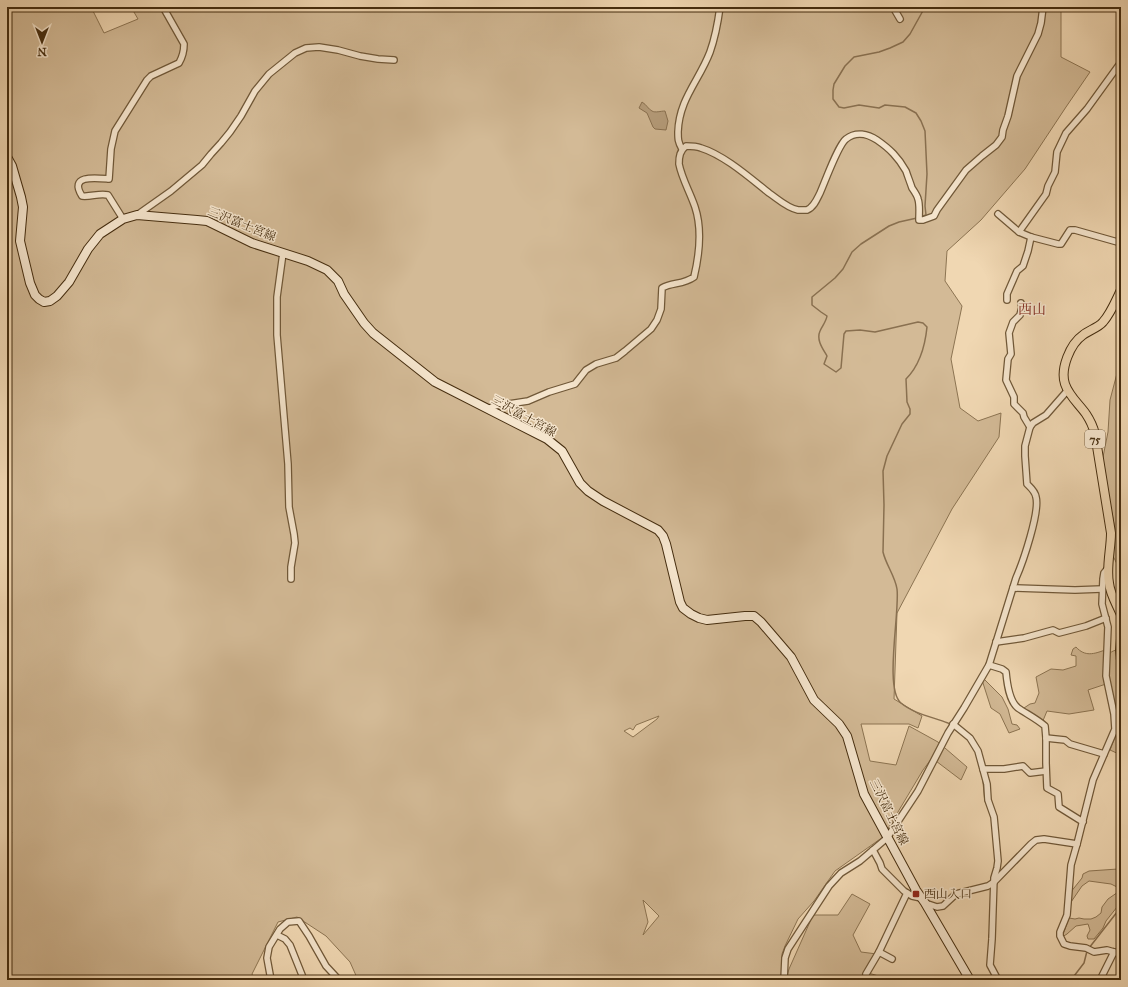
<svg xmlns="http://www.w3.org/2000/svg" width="1128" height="987" font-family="'IM FELL Great Primer','Noto Serif JP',serif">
<rect width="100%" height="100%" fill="#f0d7b2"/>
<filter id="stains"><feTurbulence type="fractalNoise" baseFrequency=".005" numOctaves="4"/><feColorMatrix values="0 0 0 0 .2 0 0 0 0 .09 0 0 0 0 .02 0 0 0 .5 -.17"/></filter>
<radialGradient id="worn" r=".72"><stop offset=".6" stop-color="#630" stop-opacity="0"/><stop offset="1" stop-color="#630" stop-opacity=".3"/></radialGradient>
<g fill="#d3ba96" stroke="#8c7452" fill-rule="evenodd">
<path d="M7 7H91L104 33 138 19 131 7H1061V57L1090 72 1066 107 1025 169 981 220 947 251 945 281 962 306 951 359 960 408 978 421 1001 413 999 437 952 509 897 613 894 699 922 716 918 728 909 724H861L870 761 896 765 909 726 938 742 967 767 961 780 932 758 923 770 883 837 835 871 814 901 798 919 785 946 782 954V971L780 980H358L350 962 326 936 297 917 278 922 252 974 254 980H7V930L8 927 7 914V841L12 832 7 830ZM659 716 657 719 633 737 624 731 630 728 633 730 636 725ZM643 900 659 916 643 935 648 922Z"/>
<polygon points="1121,358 1121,566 1118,566 1113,556 1115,529 1102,462 1108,432 1110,400"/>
<path d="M1076 647C1085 657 1094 654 1105 650L1106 684 1088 690 1094 710 1069 714 1047 711 1042 723 1024 708 1030 704 1035 703 1039 693 1036 677 1051 669 1063 670 1076 666V656L1071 655 1073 649Z"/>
<path d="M1116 650V659L1121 669V681H1118L1121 689V755L1110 750C1113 741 1119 730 1118 720 1117 704 1103 669 1109 655 1110 652 1113 651 1116 650Z"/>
<polygon points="982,677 1002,697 1008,709 1012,724 1017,725 1020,729 1009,733 1000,714 991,708 982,680"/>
<polygon points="1121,866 1121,889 1111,884 1089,881 1082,886 1069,905 1070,893 1082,878 1083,874 1089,871 1118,869"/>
<polygon points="1121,890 1121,902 1106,921 1103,928 1094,939 1088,939 1087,936 1090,930 1088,924 1076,926 1067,934 1062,937 1069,918 1075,919 1079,918 1084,919 1091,919 1096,917 1101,913 1102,907 1108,899"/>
<polygon points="852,894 870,904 853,935 861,952 877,954 865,972 892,980 786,980 789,969 813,915 838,915"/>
</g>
<path fill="#b69d7b" stroke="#897050" d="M642 102C647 105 648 109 652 111 655 113 661 111 665 111L668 121 666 130 655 129 653 127 647 113 639 108Z"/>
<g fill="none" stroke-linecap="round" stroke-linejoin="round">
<g stroke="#897050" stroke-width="1.5">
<polyline points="920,217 926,215 925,206 927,174 925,131 921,121 916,113 905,107 885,105 879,108 859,105 844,108 839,107 833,99 833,90 834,84 845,66 854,57 879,52 890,48 903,42 910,34 925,7"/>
<path d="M917 218 899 222 889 226 861 244 852 252 843 269 835 278 812 297V305L821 312 827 316C826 322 822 326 820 331 816 340 823 349 827 356L824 364 836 372 841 368 844 334 846 331 860 330 875 332 918 322 923 323 927 327C925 347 920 365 906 379L907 402 910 409V414L902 424 887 456 883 471 884 505 883 552C886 565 895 576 897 589 900 612 884 689 901 703 914 714 933 717 948 723L951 725"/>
<polyline points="983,780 985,801 988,807"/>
<polyline points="989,943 989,935"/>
<polyline points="1089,948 1121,907"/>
<polyline points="1071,980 1084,963 1087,951"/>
</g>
<g stroke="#705838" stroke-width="8">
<g id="street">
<polyline points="893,7 900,19"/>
<polyline points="1072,7 1075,8 1087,7"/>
<path d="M682 149C678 142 678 139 678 132 679 99 699 81 710 52 715 38 718 22 720 7"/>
<polyline points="998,214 1019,232 1031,237 1058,244 1061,244 1070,230 1075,230 1121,243"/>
<polyline points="137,215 171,191 202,165 211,154 221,143 230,132 241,116 255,91 269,74 295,53 306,48 319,47 338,50 360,56 378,59 394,60"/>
<path d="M123 219 108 195C99 193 91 197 82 196 68 174 97 178 109 179L111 149 115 131 147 80 151 76 179 63C183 56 184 51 184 44L163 7"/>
<polyline points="1019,232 1046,194 1048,186 1055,172 1057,152 1066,133 1087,109 1121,62"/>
<polyline points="283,253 277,297 277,335 288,464 289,507 294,534 295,543 291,567 291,579"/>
<polyline points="1007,300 1007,294 1017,271 1023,266 1028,251 1031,237"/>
<polyline points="1021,303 1022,307 1020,315 1013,322 1009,333 1011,354 1008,359 1006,380 1014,397 1014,404 1023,413 1024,417 1030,427"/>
<path d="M488 409 494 406 528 401 549 392 575 384 586 370 596 364 616 358 625 351 651 329 657 320 661 309 662 288C672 282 683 285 694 277 699 256 702 228 695 207 690 192 682 179 679 164 679 156 680 151 686 146 691 146 696 146 701 148 724 155 750 178 769 193 778 199 787 208 798 210 800 210 805 210 807 210 814 207 817 199 820 193 825 182 838 145 846 139 856 131 868 134 877 140 890 149 898 157 906 171 908 177 910 182 912 188 914 191 917 195 918 199 920 205 919 213 919 220H923L934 216 937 210 966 170 982 156 996 145 1002 137 1003 130 1008 116 1017 76 1038 34 1041 23 1043 7"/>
<polyline points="1108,568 1104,573 1103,579 1102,604 1108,627 1106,676 1114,714 1115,729 1093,780 1077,844 1071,865 1067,915 1060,932 1060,936 1064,944 1070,946 1086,948 1094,952 1107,950 1121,954"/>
<polyline points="1013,588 1075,590 1102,589"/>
<polyline points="996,642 1024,638 1053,630 1059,633 1086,626 1106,618"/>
<path d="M989 665 1002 669 1006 672C1007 683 1009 701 1018 708 1027 714 1037 719 1045 726L1046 738V763L1047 788 1058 794 1059 807 1083 822"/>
<polyline points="953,724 970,738 978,751 987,784 988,800 994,817 998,861 997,868 994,878 992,939 990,965 998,980"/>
<polyline points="1046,738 1065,740 1070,744 1104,754"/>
<polyline points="983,769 1004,769 1023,766 1030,773 1046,771"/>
<polyline points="873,850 880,863 882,869 904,891 912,896 921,898"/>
<polyline points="925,903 937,907 943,906 956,894 988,886 994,882 1031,844 1036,840 1044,839 1077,844"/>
<polyline points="277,935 285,939 290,945 304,980"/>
<polyline points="879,952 892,959"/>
<polyline points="866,974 879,952 907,893"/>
<polyline points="271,980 267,958 269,947 280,929 288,922 299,921 309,936 326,966 339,980"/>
<path d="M784 980 785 958 788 949 829 886 841 873 860 861 887 838 918 791 948 733 964 708 989 665 1016 578C1023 562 1040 512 1036 497 1035 491 1031 488 1027 484L1025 456V446L1030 427 1033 423 1046 415 1067 391"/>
<polyline points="1100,980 1114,952"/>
</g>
</g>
<g stroke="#452d0f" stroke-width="10">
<polyline id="secondary" points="7,157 12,166 21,197 23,207 20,241 30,283 35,295 39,299 44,302 50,301 57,296 69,282 88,249 100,234 123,219 137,215 197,220 207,221 252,243 308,261 327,270 338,281 344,294 364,323 373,333 435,382 547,439 562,451 580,483 588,491 603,501 658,530 663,536 666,544 680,602 683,608 691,614 699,618 707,620 745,616 754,616 761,622 791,657 814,700 839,724 847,736 864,794 916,890 925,903 970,980"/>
</g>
<g stroke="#452d0f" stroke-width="10">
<g id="primary">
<path d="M1121 290C1116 300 1111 313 1103 322 1098 328 1089 330 1083 335 1070 344 1060 369 1065 384 1069 396 1079 404 1086 414 1090 420 1093 426 1095 434L1111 533C1111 549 1106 567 1109 583 1110 594 1117 605 1121 615"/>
<polyline points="1121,639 1120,650 1121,657"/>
</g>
</g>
<use href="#street" stroke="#f5e5cd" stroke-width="5.5"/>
<use href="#secondary" stroke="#f5e5cd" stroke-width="8"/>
<use href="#primary" stroke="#f0d7b2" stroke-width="8"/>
</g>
<rect fill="#8f2418" stroke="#f5e5cd" stroke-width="1.5" x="912" y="890" width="8" height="8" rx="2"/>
<g text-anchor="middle" stroke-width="3" stroke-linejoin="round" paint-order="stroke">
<rect fill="#f5e5cd" stroke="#7a6448" stroke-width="1" x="1085" y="430" width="20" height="18" rx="3"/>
<g font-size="11" font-weight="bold" fill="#452d0f">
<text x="1095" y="443">75</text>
</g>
<g font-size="12" fill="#452d0f" stroke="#f5e5cd">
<text transform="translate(242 224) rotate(22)" y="4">三沢富士宮線</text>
<text transform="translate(524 416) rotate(29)" y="4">三沢富士宮線</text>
<text transform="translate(889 812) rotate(64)" y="4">三沢富士宮線</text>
</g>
<g font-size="12" fill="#452d0f" stroke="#f5e5cd" text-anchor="start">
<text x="924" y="898">西山入口</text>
</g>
<g font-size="14" fill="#7a1f14" stroke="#f5e5cd">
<text x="1032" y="314">西山</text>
</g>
</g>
<rect width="1128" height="987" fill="none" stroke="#f0d7b2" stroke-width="24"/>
<rect x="8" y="8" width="1112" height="971" fill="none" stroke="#452d0f" stroke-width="2"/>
<rect x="12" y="12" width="1104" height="963" fill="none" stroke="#452d0f"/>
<g transform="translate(42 42) rotate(180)" stroke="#f5e5cd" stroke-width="3" paint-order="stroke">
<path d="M0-3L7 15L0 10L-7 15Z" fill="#452d0f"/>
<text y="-6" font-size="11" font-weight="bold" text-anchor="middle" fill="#452d0f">N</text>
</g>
<rect width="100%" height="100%" filter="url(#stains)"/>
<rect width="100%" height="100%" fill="url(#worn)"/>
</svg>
